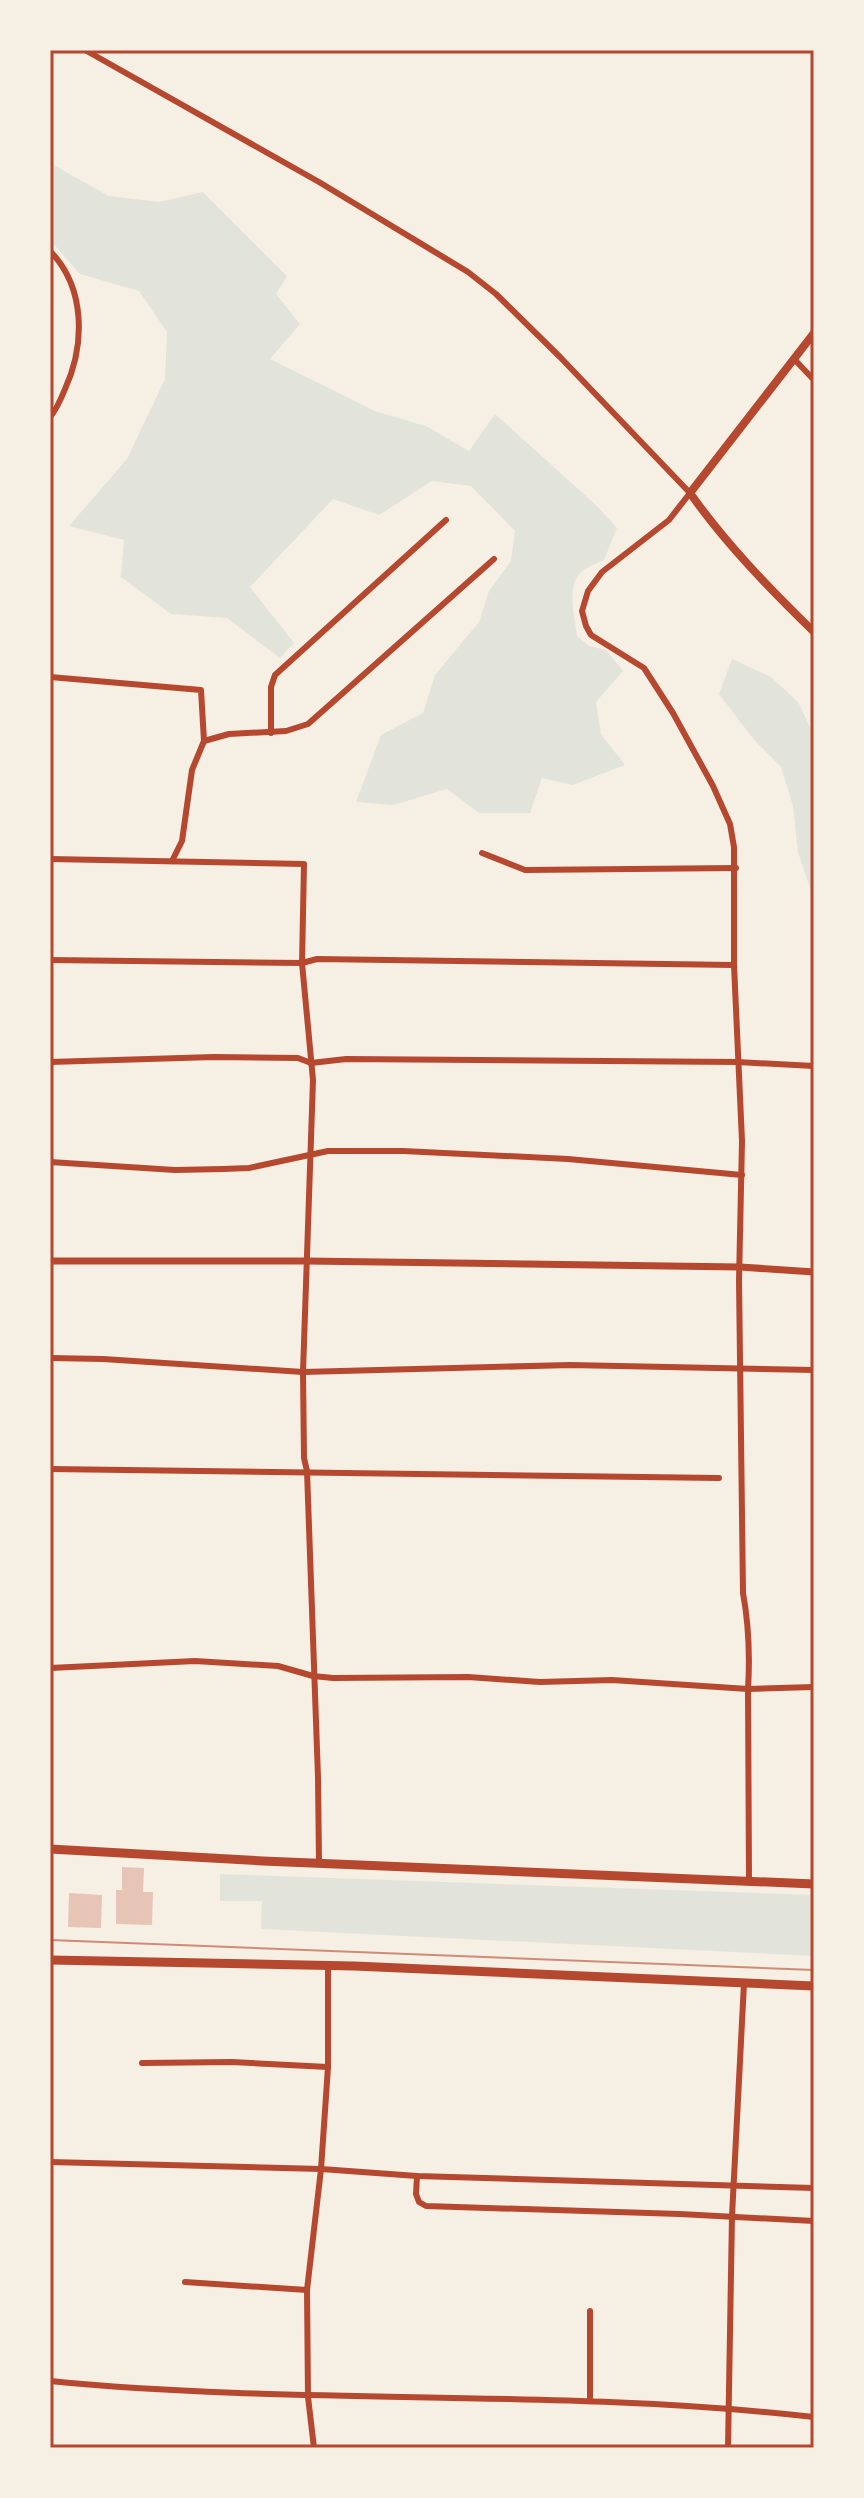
<svg xmlns="http://www.w3.org/2000/svg" width="864" height="2498" font-family="Ubuntu,sans-serif">
<rect width="100%" height="100%" fill="#f6efe4"/>
<g fill="#e2e4dc">
<path d="M50 163 109 196 159 202 203 192 287 276 276 294 300 324 270 359 375 411 428 427 469 451 495 414 597 506 617 528 604 560C597 563 587 567 581 572 566 586 575 618 577 636L589 646 606 650 623 671 596 702 601 734 625 765 573 785 542 778 530 813H479L447 789 393 805 356 802 381 735 423 713 435 675 479 622 489 591 511 561 515 531 471 486 432 481 379 515 333 499 250 587 294 643 280 658 227 618 171 614 121 577 124 540 69 526 127 459 165 379 167 332 139 291 80 274 50 240Z"/>
<polygon points="732,659 771,677 798,702 814,735 814,893 811,891 798,852 793,806 781,767 755,741 719,694"/>
<polygon points="220,1874 814,1895 814,1956 261,1929 262,1901 220,1901"/>
</g>
<g fill="#e6c5b7">
<polygon points="122,1867 144,1868 143,1892 153,1892 152,1925 116,1924 116,1890 122,1890"/>
<polygon points="69,1893 102,1895 101,1928 68,1927"/>
</g>
<g fill="none" stroke-linecap="round" stroke-linejoin="round">
<g stroke="#b5482f" stroke-width="6">
<path d="M85 50 319 182 468 272 496 294 560 357 690 493 669 520 602 572 588 591 582 611 586 626 591 635 644 668 673 713 713 786 730 824 734 847V965L742 1141 739 1281 743 1593C749 1626 750 1657 748 1689L749 1881"/>
<path d="M50 251C86 288 85 345 65 389 61 399 57 409 50 417"/>
<polyline points="794,359 814,380"/>
<polyline points="50,677 201,690 204,741 192,770 182,841 172,861"/>
<polyline points="271,733 271,687 275,675 446,520"/>
<polyline points="204,741 229,734 286,731 308,724 494,559"/>
<polyline points="482,853 525,870 736,868"/>
<polyline points="50,859 304,864 302,963 313,1080 303,1372 304,1458 307,1471 318,1777 319,1863"/>
<polyline points="50,960 302,963 317,959 734,965"/>
<polyline points="50,1062 214,1057 298,1058 311,1063 346,1059 737,1062 814,1066"/>
<polyline points="50,1162 175,1170 223,1169 249,1168 328,1151 403,1151 568,1159 742,1175"/>
<polyline points="50,1358 103,1359 303,1372 570,1365 814,1370"/>
<polyline points="50,1469 719,1478"/>
<polyline points="50,1668 195,1661 278,1666 313,1676 333,1678 468,1677 540,1682 612,1680 748,1689 814,1687"/>
<polyline points="142,2063 232,2062 328,2067"/>
<polyline points="50,2162 321,2169 417,2176 814,2188"/>
<polyline points="417,2176 416,2194 419,2202 426,2206 680,2214 814,2221"/>
<polyline points="185,2282 307,2290"/>
<path d="M50 2381C304 2406 560 2388 814 2417"/>
<polyline points="590,2401 590,2311"/>
<polyline points="314,2448 308,2397 307,2290 321,2169 328,2067 328,1966"/>
<polyline points="728,2448 732,2216 744,1983"/>
</g>
<polyline stroke="#b5482f" stroke-width="7" points="50,1261 306,1261 740,1267 814,1272"/>
<path stroke="#b5482f" stroke-width="8" d="M814 333 690 493C726 544 769 588 814 632"/>
<g stroke="#b5482f" stroke-width="9">
<polyline points="50,1849 263,1861 814,1884"/>
<polyline points="50,1960 354,1966 814,1986"/>
</g>
<polyline stroke="#cf8b77" stroke-width="2" points="50,1940 814,1970"/>
</g>
<rect width="864" height="2498" fill="none" stroke="#f6efe4" stroke-width="104"/>
<rect x="52" y="52" width="760" height="2394" fill="none" stroke="#b5482f" stroke-width="3"/>
</svg>
